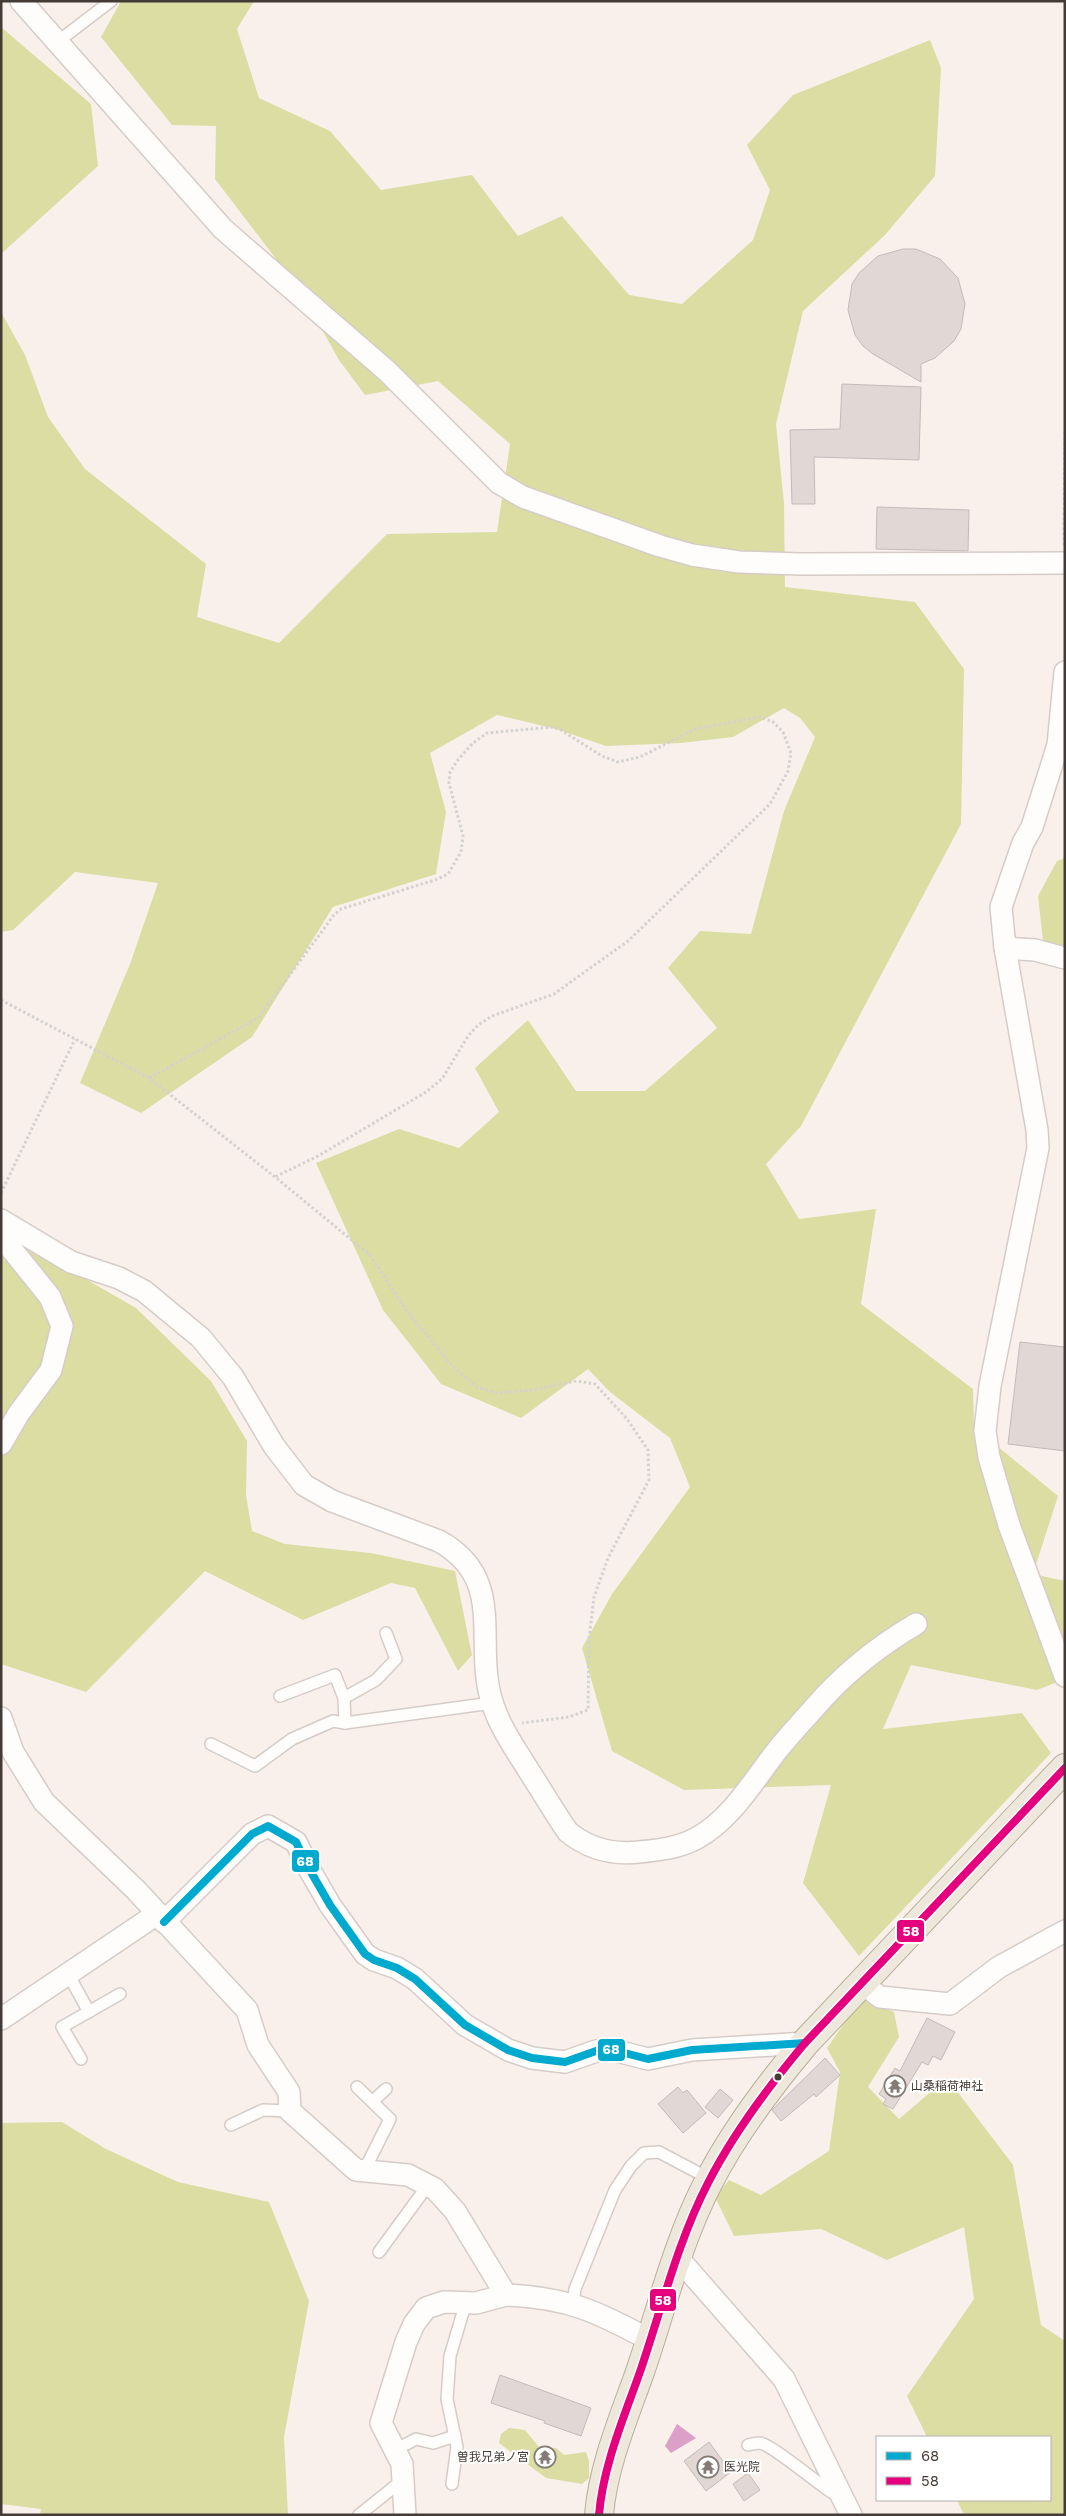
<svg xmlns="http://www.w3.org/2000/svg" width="1066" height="2516" font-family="'Work Sans','Noto Sans JP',sans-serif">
<rect width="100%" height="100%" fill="#f9f0ec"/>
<g fill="#dbdda3">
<polygon points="121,1 254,1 237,29 259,98 330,131 381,190 472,175 518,236 562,216 629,295 682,304 753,240 770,190 747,145 793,95 930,40 941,68 935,176 885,235 803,311 776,424 784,503 785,587 915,602 964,669 961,824 801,1126 766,1164 799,1219 876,1209 861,1304 973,1389 974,1427 1058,1496 1033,1574 1065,1581 1065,1679 1037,1690 911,1665 883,1729 1022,1713 1051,1753 859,1956 803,1883 831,1785 684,1790 612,1751 582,1648 612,1594 690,1487 670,1438 610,1392 588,1369 521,1418 441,1384 383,1310 316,1163 399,1129 459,1148 499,1112 475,1068 528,1020 576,1091 645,1091 717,1028 668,968 700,931 751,934 784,811 815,737 800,718 784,708 733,737 681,743 606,746 556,729 497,715 430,753 446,812 436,874 333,907 252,1037 141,1113 80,1083 130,964 158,883 75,872 13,930 1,932 1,312 25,355 48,417 85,469 206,564 197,617 279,643 387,534 497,532 510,444 438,381 365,395 339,360 299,289 215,179 216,126 172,125 101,37"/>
<polygon points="1,27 91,104 98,166 1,254"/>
<polygon points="1065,858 1065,971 1043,941 1038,896 1057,861"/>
<polygon points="1,1234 18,1240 136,1308 211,1381 247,1441 246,1495 252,1531 285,1544 371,1553 455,1571 472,1655 458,1671 415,1588 391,1583 303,1620 205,1571 86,1692 1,1664"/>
<polygon points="861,1999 894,2012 899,2037 868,2087 899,2119 947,2078 1013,2165 1041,2325 1065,2341 1065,2515 964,2515 957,2500 1050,2500 1050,2437 927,2437 907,2396 974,2299 964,2227 887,2260 821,2229 734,2236 715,2197 729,2180 761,2195 829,2151 840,2072 827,2048"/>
<polygon points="62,2122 106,2149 178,2182 269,2202 309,2301 284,2437 288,2515 40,2515 41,2509 1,2504 1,2123"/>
<polygon points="509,2428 525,2430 539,2447 556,2448 564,2455 586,2452 589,2461 589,2478 582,2484 546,2478 499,2443 501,2434"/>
</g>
<polygon fill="#dc9fc8" points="677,2424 696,2438 671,2453 665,2446"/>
<g fill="#e1d7d5" stroke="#c4bab9">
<polygon points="903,249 916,249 940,259 958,278 965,304 961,329 954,341 935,358 921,364 921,382 873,354 863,346 855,335 848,310 852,284 859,273 878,256"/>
<polygon points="842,384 921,387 919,460 814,457 815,504 792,504 790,430 840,429"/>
<polygon points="877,507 969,510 968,551 876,549"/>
<polygon points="1020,1342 1065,1347 1065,1451 1008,1444"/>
<polygon points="927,2018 955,2032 941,2060 933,2056 928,2065 922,2062 893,2109 883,2104 886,2099 879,2094 895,2068 900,2071"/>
<polygon points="825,2058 840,2075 816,2097 814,2094 781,2121 772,2110"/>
<polygon points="678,2087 683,2093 687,2090 706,2113 683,2133 658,2104"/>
<polygon points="720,2089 733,2100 718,2118 705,2107"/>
<polygon points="500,2375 591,2408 581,2436 544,2423 545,2421 491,2403"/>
<polygon points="709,2442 731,2472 706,2491 684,2461"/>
<polygon points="748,2473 760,2490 744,2501 733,2484"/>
</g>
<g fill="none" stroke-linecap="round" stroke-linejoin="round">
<g stroke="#d5ccc8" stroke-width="14">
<g id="service">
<polyline points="56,43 111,1"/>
<polyline points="280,1696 335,1675 344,1698 345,1723"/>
<polyline points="344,1698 376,1680 396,1659 386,1633"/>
<polyline points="211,1744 255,1766 292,1739 333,1721 345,1723 492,1703"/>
<polyline points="68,1974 89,2012"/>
<polyline points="81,2059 62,2027 120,1994"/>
<polyline points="357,2087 390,2119 364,2171"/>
<polyline points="373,2101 386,2089"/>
<polyline points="231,2125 263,2110 290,2111"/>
<polyline points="379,2252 428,2185"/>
<polyline points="573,2303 575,2289 615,2190 631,2166 644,2153 659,2152 710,2179"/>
<path d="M748 2445C752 2444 757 2443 760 2443 771 2444 823 2488 839 2497"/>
<polyline points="395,2450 416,2439 433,2443 455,2436"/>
<polyline points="452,2484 457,2447 447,2399 450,2356 466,2302"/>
<polyline points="359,2515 404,2479"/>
</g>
</g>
<g stroke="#d5ccc8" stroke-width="24">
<g id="minor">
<polyline points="21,1 223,229 387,371 499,483 523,497 660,546 692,555 739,562 800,564 1065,563"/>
<polyline points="1065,672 1058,745 1032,827 1023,843 1001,907 1005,948 1037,1130 1038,1148 990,1386 985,1431 989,1457 1009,1525 1065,1676"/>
<polyline points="1005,948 1035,950 1065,958"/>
<path d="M1 1220 71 1262 119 1278 144 1291 201 1338 233 1377 274 1446 304 1485 332 1501 439 1541C509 1580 472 1644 493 1705 501 1729 516 1750 529 1771 542 1791 554 1812 568 1832 589 1849 612 1855 639 1852 659 1850 679 1848 697 1838 732 1819 755 1778 779 1748 793 1731 809 1714 824 1697 851 1668 882 1644 916 1624"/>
<polyline points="1,1236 50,1297 62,1326 51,1370 19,1413 1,1444"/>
<path d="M1 1718 13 1752 44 1802 136 1890 247 2010 258 2045 289 2092 290 2111 356 2170 408 2175 435 2189 455 2211 506 2295C569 2298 596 2311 650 2340"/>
<polyline points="164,1922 252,1834 268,1826 296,1842 308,1867 330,1905 365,1954 374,1960 397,1968 415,1979 465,2025 508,2050 532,2058 565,2062 596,2051 609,2049 648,2059 692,2050 805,2043"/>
<polyline points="863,1984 880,1997 950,2004 999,1967 1065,1931"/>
<polyline points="1,2019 157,1914"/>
<polyline points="678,2258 784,2379 851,2515"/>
<polyline points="405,2515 402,2464 381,2423 406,2342 414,2324 426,2308 444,2302 476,2303 506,2295"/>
</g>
</g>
<g stroke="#baad98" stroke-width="30">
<path id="primary" d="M599 2515C603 2465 625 2415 641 2369 662 2307 678 2241 708 2183 734 2132 768 2087 805 2043L1065 1768"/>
</g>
<g stroke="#d4d1cf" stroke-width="3" stroke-dasharray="2.5 2.5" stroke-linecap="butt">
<polyline points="1064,545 1065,432"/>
<polyline points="1,1000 149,1078 275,1177 370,1255 406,1310 455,1369 477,1387 497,1393 532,1390 577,1381 595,1384 627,1419 648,1450 649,1480 608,1558 594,1597 589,1639 588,1710 569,1717 522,1723"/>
<polyline points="149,1078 258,1018 334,915 341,909 435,880 448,874 461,852 463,836 449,783 450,772 457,761 473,743 487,733 553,727 561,730 602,756 618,762 640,757 695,729 760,717 773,722 783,732 791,753 788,771 770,804 628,941 554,994 492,1016 478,1025 468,1036 442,1079 426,1092 318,1156 275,1177"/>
<polyline points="1,1193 75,1039"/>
</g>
<use href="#service" stroke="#fefdfc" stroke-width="11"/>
<use href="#minor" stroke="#fefdfc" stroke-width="21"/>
<use href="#primary" stroke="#eee8dc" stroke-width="28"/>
<g stroke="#fff" stroke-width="11">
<polyline id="bus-1" points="164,1922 252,1834 268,1826 296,1842 308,1867 330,1905 365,1954 374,1960 397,1968 415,1979 465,2025 508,2050 532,2058 565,2062 596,2051 609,2049 648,2059 692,2050 805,2043"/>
</g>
<g stroke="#fff" stroke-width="11">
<path id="bus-2" d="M599 2515C603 2465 625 2415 641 2369 662 2307 678 2241 708 2183 734 2132 768 2087 805 2043L1065 1768"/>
</g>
<use href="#bus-1" stroke="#00a9ce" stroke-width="8"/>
<use href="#bus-2" stroke="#e5007d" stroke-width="8"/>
</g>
<defs>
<g id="temple-ring" transform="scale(1.125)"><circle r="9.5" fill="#fff" stroke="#847a76" stroke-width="1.5"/><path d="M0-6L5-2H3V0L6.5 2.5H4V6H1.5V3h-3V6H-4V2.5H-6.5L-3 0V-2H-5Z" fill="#847a76"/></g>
</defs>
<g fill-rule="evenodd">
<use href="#temple-ring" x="895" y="2086"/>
<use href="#temple-ring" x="545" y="2457"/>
<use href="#temple-ring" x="708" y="2467"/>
</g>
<circle fill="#453b36" stroke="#fff" stroke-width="2" cx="778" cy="2077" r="4.5"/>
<g text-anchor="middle" stroke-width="4" stroke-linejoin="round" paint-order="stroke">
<g font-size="12" fill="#453b36" stroke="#fff" text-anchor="start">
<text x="911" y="2090">山桑稲荷神社</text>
<text x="529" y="2461" text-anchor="end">曽我兄弟ノ宮</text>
<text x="724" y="2471">医光院</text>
</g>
</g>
<g stroke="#fff" stroke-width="2">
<rect x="291" y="1849" width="29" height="24" rx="5" fill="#00a9ce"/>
<rect x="896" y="1919" width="29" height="24" rx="5" fill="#e5007d"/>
<rect x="597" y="2038" width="29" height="24" rx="5" fill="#00a9ce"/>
<rect x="649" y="2288" width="28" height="24" rx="5" fill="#e5007d"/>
</g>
<g font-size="14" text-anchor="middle" font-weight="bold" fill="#fff">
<text x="305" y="1866">68</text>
<text x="911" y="1936">58</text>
<text x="611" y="2054">68</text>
<text x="663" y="2305">58</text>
</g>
<rect width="1066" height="2516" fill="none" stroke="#453b36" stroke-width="5"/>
<rect x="876" y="2436" width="175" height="65" fill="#ffffff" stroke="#b5b1af"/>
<rect x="886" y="2452" width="25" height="8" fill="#00a9ce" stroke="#b5b1af"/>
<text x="921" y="2461" font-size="15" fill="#453b36">68</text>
<rect x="886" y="2477" width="25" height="8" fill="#e5007d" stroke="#b5b1af"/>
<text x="921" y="2486" font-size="15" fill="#453b36">58</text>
</svg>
